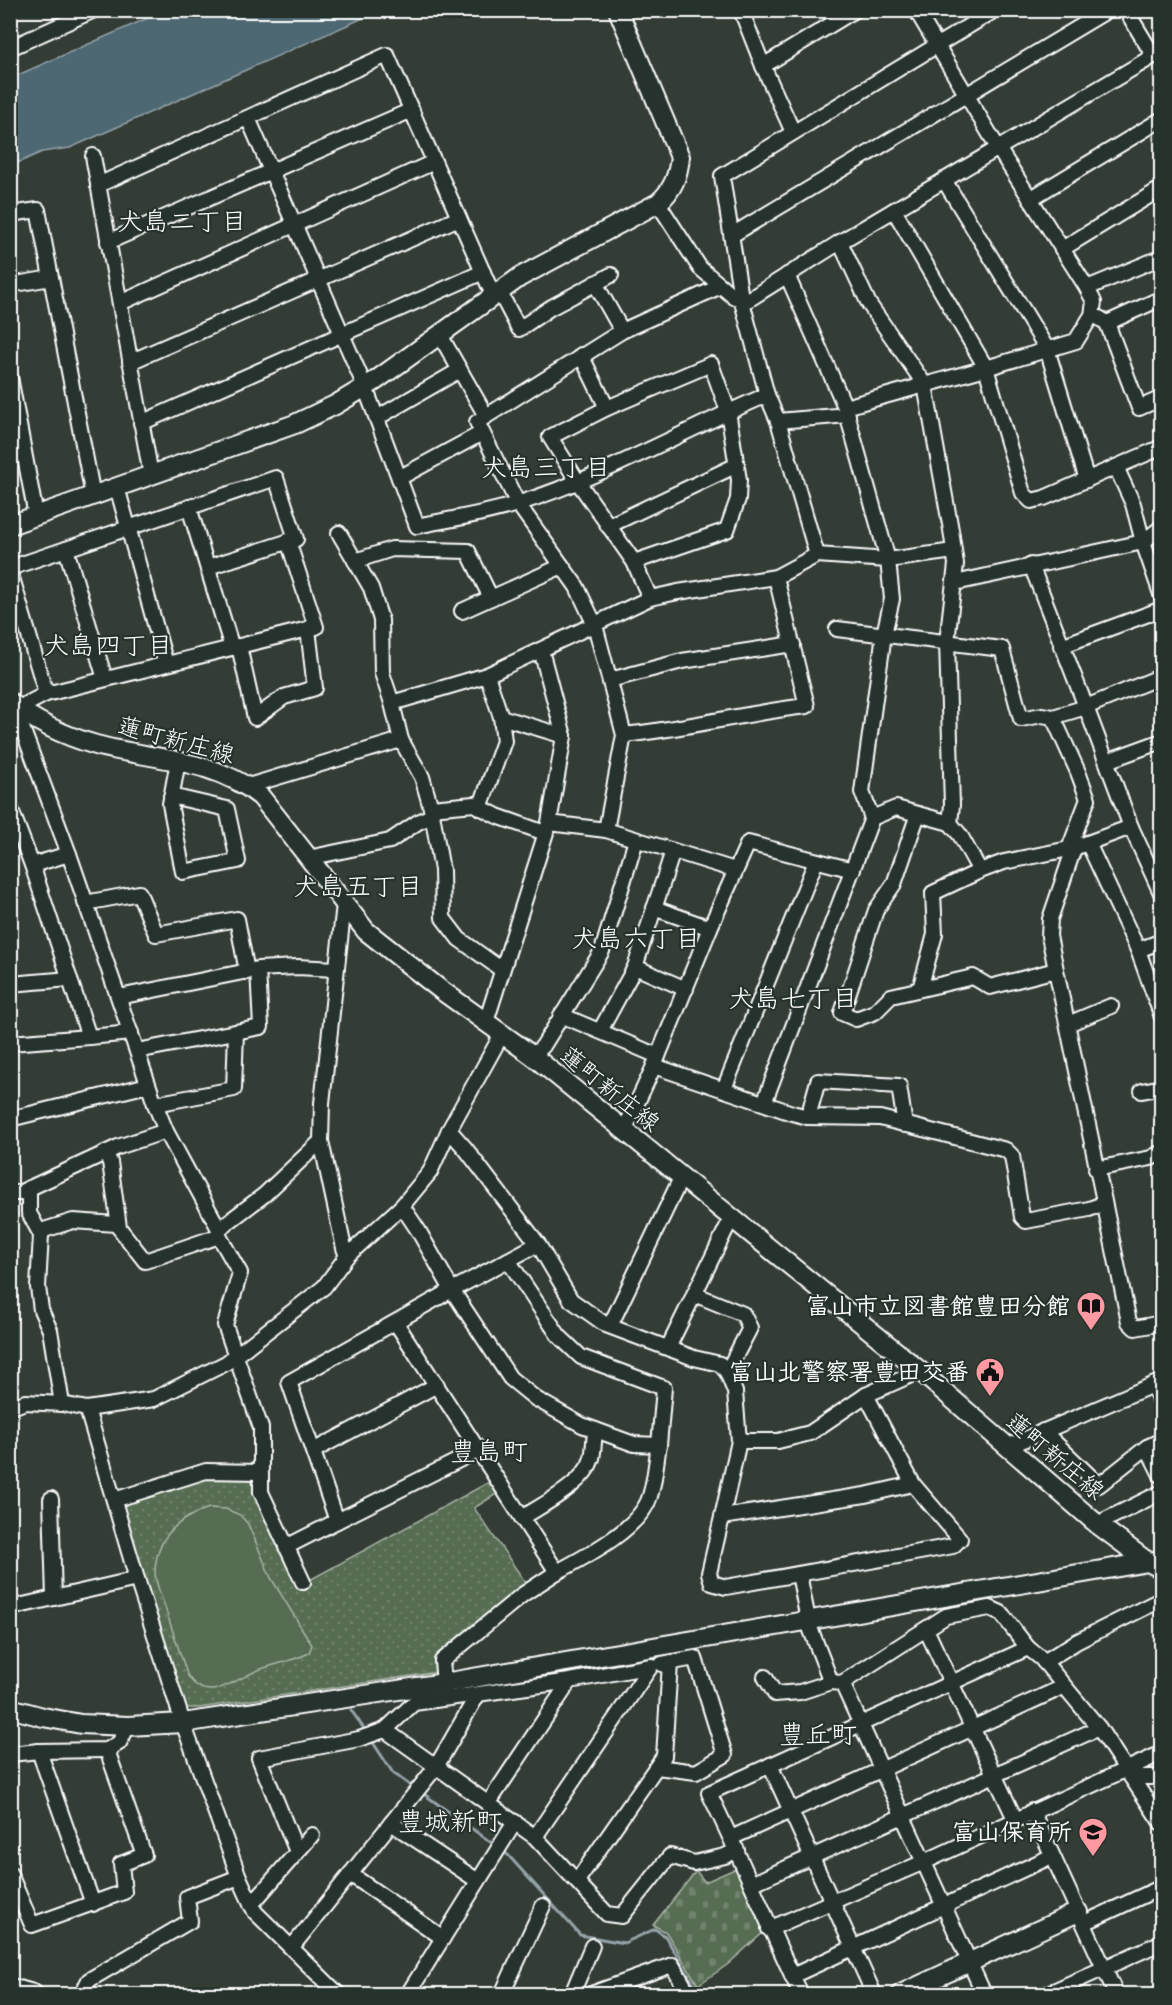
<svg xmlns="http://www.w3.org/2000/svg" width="1172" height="2005" font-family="Caveat,'Klee One',sans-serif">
<defs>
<pattern id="green-dots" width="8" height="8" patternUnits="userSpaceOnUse" patternTransform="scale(1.5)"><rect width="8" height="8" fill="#566d52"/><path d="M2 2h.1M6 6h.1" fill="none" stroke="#6f836c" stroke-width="1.8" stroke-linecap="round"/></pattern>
<pattern id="cemetery-stones" width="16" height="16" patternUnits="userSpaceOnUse" patternTransform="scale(1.5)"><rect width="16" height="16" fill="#566d52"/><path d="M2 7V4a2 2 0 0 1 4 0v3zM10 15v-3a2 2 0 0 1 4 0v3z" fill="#6f836c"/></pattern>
</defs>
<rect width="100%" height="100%" fill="#343c36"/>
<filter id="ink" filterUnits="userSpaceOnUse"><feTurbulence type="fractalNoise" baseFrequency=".0167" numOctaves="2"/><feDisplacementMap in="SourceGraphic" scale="12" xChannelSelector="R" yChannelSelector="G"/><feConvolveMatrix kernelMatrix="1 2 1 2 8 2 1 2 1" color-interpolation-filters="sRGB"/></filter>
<g filter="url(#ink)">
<polygon fill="url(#green-dots)" stroke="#aab6a8" stroke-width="1.5" points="204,1477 251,1477 255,1493 297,1587 491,1481 498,1493 474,1508 526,1583 437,1654 437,1672 199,1708 183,1708 122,1506 125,1502"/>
<polygon fill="url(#cemetery-stones)" stroke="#aab6a8" stroke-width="1.5" points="737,1868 766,1930 727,1965 698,1985 666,1932 653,1925 696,1871 705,1882"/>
<path fill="#566d52" stroke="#aab6a8" stroke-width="1.5" d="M209 1508 226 1509 240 1515 248 1524 271 1578 312 1645 309 1653C293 1661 274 1664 256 1671 245 1676 225 1688 213 1690 202 1691 192 1684 187 1674 180 1652 172 1630 165 1607 161 1596 155 1583 155 1571 156 1537 179 1518 209 1508Z"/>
<polygon fill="#4e6772" stroke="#95a4aa" stroke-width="1.5" points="164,11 379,11 70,148 42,152 11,166 11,78"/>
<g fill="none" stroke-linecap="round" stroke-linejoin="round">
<g stroke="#95a4aa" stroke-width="3">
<polyline points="351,1710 367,1733"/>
<polyline points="370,1738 393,1773 415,1789"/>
<polyline points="421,1792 496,1846"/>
<polyline points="501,1850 508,1855 580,1935 624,1943 655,1929 665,1936 700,1994"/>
</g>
<g stroke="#fff" stroke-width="18">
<g id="street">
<polyline points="741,10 763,66"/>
<polyline points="1126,10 1153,55"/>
<polyline points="10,48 94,10"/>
<path d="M248 118 365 387 417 526C451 519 487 514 520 503 605 476 684 430 767 395"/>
<polyline points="793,132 763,66 855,10"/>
<polyline points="93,156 151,475"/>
<polyline points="944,180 1047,349 1087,480"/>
<polyline points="98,185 387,55 493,295"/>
<polyline points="1030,199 1162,119"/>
<polyline points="658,203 700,268 734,297 748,300 840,242 1162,51"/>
<polyline points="894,210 986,368 1023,493 1031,501 1044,498 1162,447"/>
<polyline points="10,214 38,210 93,496"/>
<polyline points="732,235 1108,10"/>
<polyline points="108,242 412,110"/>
<polyline points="840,242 869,304 925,385 951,530 956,564 947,642 952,805 950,823"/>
<polyline points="1062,249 1162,188"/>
<polyline points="787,275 845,407 888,560 892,599 884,634 862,792 872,818"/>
<polyline points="595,283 622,331"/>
<polyline points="10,285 51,278"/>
<polyline points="1087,288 1162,257"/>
<polyline points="499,291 519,329 550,308 611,275"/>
<polyline points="120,303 434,162"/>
<polyline points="1099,318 1107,323 1162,298"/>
<polyline points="1107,323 1139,408 1162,398"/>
<polyline points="440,335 486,416"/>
<polyline points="581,355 607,408"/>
<polyline points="130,362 459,218"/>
<polyline points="10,377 36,516"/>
<polyline points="845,407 986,368 1076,341 1092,315 1094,302 1087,288 998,148 916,10"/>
<polyline points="377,418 460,370"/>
<polyline points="778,421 848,415"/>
<polyline points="141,423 483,272"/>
<polyline points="1116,467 1133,504 1143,542 1162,597"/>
<polyline points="399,478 482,433"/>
<polyline points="117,487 166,664"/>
<polyline points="189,507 232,648"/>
<polyline points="608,526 737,465"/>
<polyline points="339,533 371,588 381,620 382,673 392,703"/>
<polyline points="66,549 105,679"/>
<polyline points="817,555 778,421 767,395 741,298 722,176 995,10"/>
<polyline points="355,561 392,549 468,551 491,598"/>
<polyline points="634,562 727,530 738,499 739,480 728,411 711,364 607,408 550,437 578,482 634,562 650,598"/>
<polyline points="10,568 276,478 296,539 208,567"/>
<polyline points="10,571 46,694"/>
<polyline points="955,583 1143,542 1162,527"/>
<polyline points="462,611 562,566"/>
<polyline points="837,629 1002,649 1021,719 1042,715 1053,717 1086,707 1031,565"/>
<polyline points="239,646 255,718 284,697 315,688 308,629"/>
<polyline points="1061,646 1162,609"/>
<polyline points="541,650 564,736 549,823"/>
<polyline points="610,680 682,661 793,644"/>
<polyline points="501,717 564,736"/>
<polyline points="1053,717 1078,772 1088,799 1069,849"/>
<path d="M624 735C685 729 745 713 807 706L776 577"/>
<polyline points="401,740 422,777 431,808 442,870 443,918 459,939 502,970"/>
<polyline points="1107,761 1162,741"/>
<polyline points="248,786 401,740 392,703 487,675 650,598 678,592 776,577 817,555 888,560 954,551"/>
<polyline points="171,796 227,809 238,861 183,872 170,804 178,761"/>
<polyline points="10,807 32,865 89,1037 10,1043"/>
<polyline points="431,808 474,804 497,816 545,833"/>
<polyline points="480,808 504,741 501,717 487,675"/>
<polyline points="918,814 894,884 876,910 842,1013 856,1019 875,1012 891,996 973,977 990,987 1056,970"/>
<polyline points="1131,827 1162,895"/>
<polyline points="606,830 735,870"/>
<polyline points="1088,843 1138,950 1162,1017"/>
<polyline points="1074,848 1050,919 1049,936 1129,1322 1135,1328 1162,1323"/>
<polyline points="308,858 390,841 418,822 432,816"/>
<polyline points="32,865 69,854"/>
<polyline points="853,870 748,843 710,928 654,1066 792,1113 808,1117 880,1118 1006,1150 1012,1156 1022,1217 1026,1221 1089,1209 1103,1204"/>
<polyline points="85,903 139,893 156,934 237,919 247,972"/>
<polyline points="344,904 322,1103 321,1141 344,1248 347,1256"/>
<polyline points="654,908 710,928"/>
<polyline points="1138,950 1162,941"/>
<polyline points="635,967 686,989"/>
<polyline points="10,984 70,979"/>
<polyline points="920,989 935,934 933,893 980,871"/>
<polyline points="119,997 258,969 297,967 336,969"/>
<polyline points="561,1015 658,1056"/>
<polyline points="486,1022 549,823 606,830 624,735 595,625 577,587 518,504 477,422 622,331 721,286"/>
<polyline points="1068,1024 1111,1006"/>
<polyline points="600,1031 635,967 673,851"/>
<polyline points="89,1037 131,1033"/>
<polyline points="137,1051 261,1027 258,969"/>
<polyline points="533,1056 543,1046 602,951 636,840"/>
<polyline points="724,1089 816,861"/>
<polyline points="1142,1091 1162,1087"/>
<polyline points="764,1103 872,818 896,808 950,823 960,835 980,871 1004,862 1074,848 1131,827 1086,707 1162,676"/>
<polyline points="155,1104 234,1089 236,1032"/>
<polyline points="808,1117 818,1081 899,1086 905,1125"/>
<polyline points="10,1119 148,1085"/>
<polyline points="449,1130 465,1148 538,1244 571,1300 606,1325 694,1358 720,1364 727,1372 735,1392 739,1441 722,1517"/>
<polyline points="624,1131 654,1066"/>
<polyline points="105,1153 110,1162 119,1227"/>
<polyline points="1096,1169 1151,1158 1162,1152"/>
<polyline points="29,1188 29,1213 41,1235"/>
<polyline points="10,1193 19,1193 118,1147 166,1131"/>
<polyline points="219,1229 264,1195 321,1141"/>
<polyline points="508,1260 559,1336 581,1357 664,1388 659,1445"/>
<polyline points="694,1294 743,1314 750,1328 727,1372"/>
<path d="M396 1323 557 1572C585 1557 641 1528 650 1496 655 1480 656 1462 659 1445L634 1444 582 1425 536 1399 510 1378 452 1290 418 1230 402 1206"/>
<polyline points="610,1326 681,1178"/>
<polyline points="668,1348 731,1219"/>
<polyline points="1153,1385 1162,1405"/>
<polyline points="866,1395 913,1484"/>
<polyline points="62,1404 50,1330 41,1310 38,1287 41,1235 44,1230 73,1221 116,1224 145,1261 219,1236"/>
<polyline points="10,1408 25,1402 62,1404 87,1409 154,1399 226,1363 324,1287 347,1256 402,1206 430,1172 449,1130 502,1034"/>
<polyline points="87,1409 137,1579 183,1723 239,1877 255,1912 338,1994"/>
<polyline points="1043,1431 1099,1485 1147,1447 1162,1440"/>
<polyline points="739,1441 778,1441 810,1433 866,1395 920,1371"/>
<polyline points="1007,1447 1162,1381"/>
<polyline points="1147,1447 1162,1477"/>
<polyline points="479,1450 337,1521 289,1382 452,1290 538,1244"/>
<polyline points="313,1451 437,1385"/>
<polyline points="261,1472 261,1492 303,1582"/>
<polygon points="913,1484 960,1539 953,1546 726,1587 712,1583 709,1573 722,1517 865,1495"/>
<polyline points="51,1499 54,1598"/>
<polyline points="114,1500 206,1471 261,1472 261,1428 225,1325 240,1273 219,1236 219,1229 166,1131 155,1104 69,854 18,717 19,708 46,694 316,627 288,541"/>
<path d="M522 1518C543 1504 585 1484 592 1458 594 1449 594 1439 595 1430"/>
<polyline points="1097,1524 1162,1492"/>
<polyline points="286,1547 337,1521"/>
<polyline points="799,1574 809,1625 831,1682 842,1683 946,1616 990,1608 1001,1613 1028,1648 1042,1659 1099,1728 1162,1824"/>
<polyline points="10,1608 137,1579"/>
<polyline points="926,1629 1015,1819"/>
<polyline points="1044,1662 1076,1642 1162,1599"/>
<polyline points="765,1677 775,1694 800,1692 831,1682"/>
<polyline points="444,1683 442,1661 522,1595 557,1572"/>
<polyline points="842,1683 984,1994"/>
<polyline points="39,1751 93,1904"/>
<polyline points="10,1754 39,1751 107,1750 119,1743 128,1726"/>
<polyline points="770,1765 874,1994"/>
<polyline points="657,1767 696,1772 725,1755 695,1658 662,1664"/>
<polyline points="1131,1777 1162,1777"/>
<polyline points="488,1804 570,1681"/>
<polyline points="1032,1811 1116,1994"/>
<polyline points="391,1823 478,1881"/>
<polyline points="535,1837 651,1666 570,1681 414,1703 385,1730 535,1837 607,1914 622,1916 670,1856 694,1863 725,1856 737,1850"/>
<polyline points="731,1838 1063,1687"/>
<polyline points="297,1852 259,1758 359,1739 385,1730"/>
<polyline points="10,1874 32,1925 124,1892 121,1864 144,1855 107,1750"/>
<polyline points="350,1874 443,1938"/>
<polyline points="577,1881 664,1756 670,1663"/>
<polyline points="751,1884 1099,1728"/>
<polyline points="251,1905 312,1835"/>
<polyline points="1084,1923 1162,1887"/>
<polyline points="769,1929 924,1862 1162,1753"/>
<polyline points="292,1947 436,1767 478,1694"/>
<polyline points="792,1976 1052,1856"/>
<polyline points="82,1994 89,1980 190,1921 187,1897 239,1877"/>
<polyline points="408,1994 515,1822"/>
<polyline points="502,1994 543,1906"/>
<polyline points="572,1994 592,1946"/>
<polyline points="591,1994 672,1965 689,1994"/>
<path d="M801 1994C769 1928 742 1859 709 1793L1028 1648"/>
<polyline points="1047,1994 1162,1942"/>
</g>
</g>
<g stroke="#fff" stroke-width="22">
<g id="secondary">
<path d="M10 525 295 424 335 405 375 381 520 277 658 203C673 190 678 176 680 157L618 10"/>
<path d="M10 702C36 723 65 736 96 745 152 760 215 758 261 797L366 931 441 990 533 1056 920 1371 1097 1524 1148 1562 1162 1569"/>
<polyline points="10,1708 43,1717 81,1724 128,1726 183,1723 444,1683 1154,1561"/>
<polyline points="10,1988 33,1994"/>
<polyline points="901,1994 1078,1912"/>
</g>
</g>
<use href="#street" stroke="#26332d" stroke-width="14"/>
<use href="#secondary" stroke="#26332d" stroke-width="18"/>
</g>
</g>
<defs>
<g id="library-pin" transform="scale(1.5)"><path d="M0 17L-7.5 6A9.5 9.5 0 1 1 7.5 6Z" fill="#ff9aa2" stroke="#26332d"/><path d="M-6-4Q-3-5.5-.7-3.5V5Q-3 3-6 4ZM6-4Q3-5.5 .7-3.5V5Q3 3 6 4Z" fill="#111"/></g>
<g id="civic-pin" transform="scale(1.5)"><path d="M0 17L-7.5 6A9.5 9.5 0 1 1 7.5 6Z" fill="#ff9aa2" stroke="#26332d"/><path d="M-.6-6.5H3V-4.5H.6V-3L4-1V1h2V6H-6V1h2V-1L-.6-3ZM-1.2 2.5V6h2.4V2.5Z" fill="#111"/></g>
<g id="school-pin" transform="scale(1.5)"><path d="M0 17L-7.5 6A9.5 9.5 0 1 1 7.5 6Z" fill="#ff9aa2" stroke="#26332d"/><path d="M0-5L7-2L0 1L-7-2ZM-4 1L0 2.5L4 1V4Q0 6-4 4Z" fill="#111"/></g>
</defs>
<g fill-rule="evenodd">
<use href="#library-pin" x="1091" y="1306"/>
<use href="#civic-pin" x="990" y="1372"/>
<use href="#school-pin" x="1093" y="1832"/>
</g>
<g text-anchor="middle" stroke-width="4.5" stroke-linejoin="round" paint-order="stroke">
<g font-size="24" fill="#fff" stroke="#26332d">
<text transform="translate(176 740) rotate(15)" y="8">蓮町新庄線</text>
<text transform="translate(610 1089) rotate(39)" y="8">蓮町新庄線</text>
<text transform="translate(1055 1456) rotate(40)" y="8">蓮町新庄線</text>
</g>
<g font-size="24" font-weight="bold" fill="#fff" stroke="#26332d" text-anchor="end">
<text x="1070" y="1314">富山市立図書館豊田分館</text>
<text x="969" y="1380">富山北警察署豊田交番</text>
<text x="1072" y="1840">富山保育所</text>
</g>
<g font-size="26" fill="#fff" stroke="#26332d">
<text x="182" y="230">犬島二丁目</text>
<text x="546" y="476">犬島三丁目</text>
<text x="108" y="654">犬島四丁目</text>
<text x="358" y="895">犬島五丁目</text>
<text x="636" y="947">犬島六丁目</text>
<text x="793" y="1007">犬島七丁目</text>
<text x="489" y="1460">豊島町</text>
<text x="818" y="1743">豊丘町</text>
<text x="450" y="1830">豊城新町</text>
</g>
</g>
<rect width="1172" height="2005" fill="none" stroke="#26332d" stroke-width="36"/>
<rect x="18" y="18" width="1136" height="1969" fill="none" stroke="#fff" stroke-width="2" filter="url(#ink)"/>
</svg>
